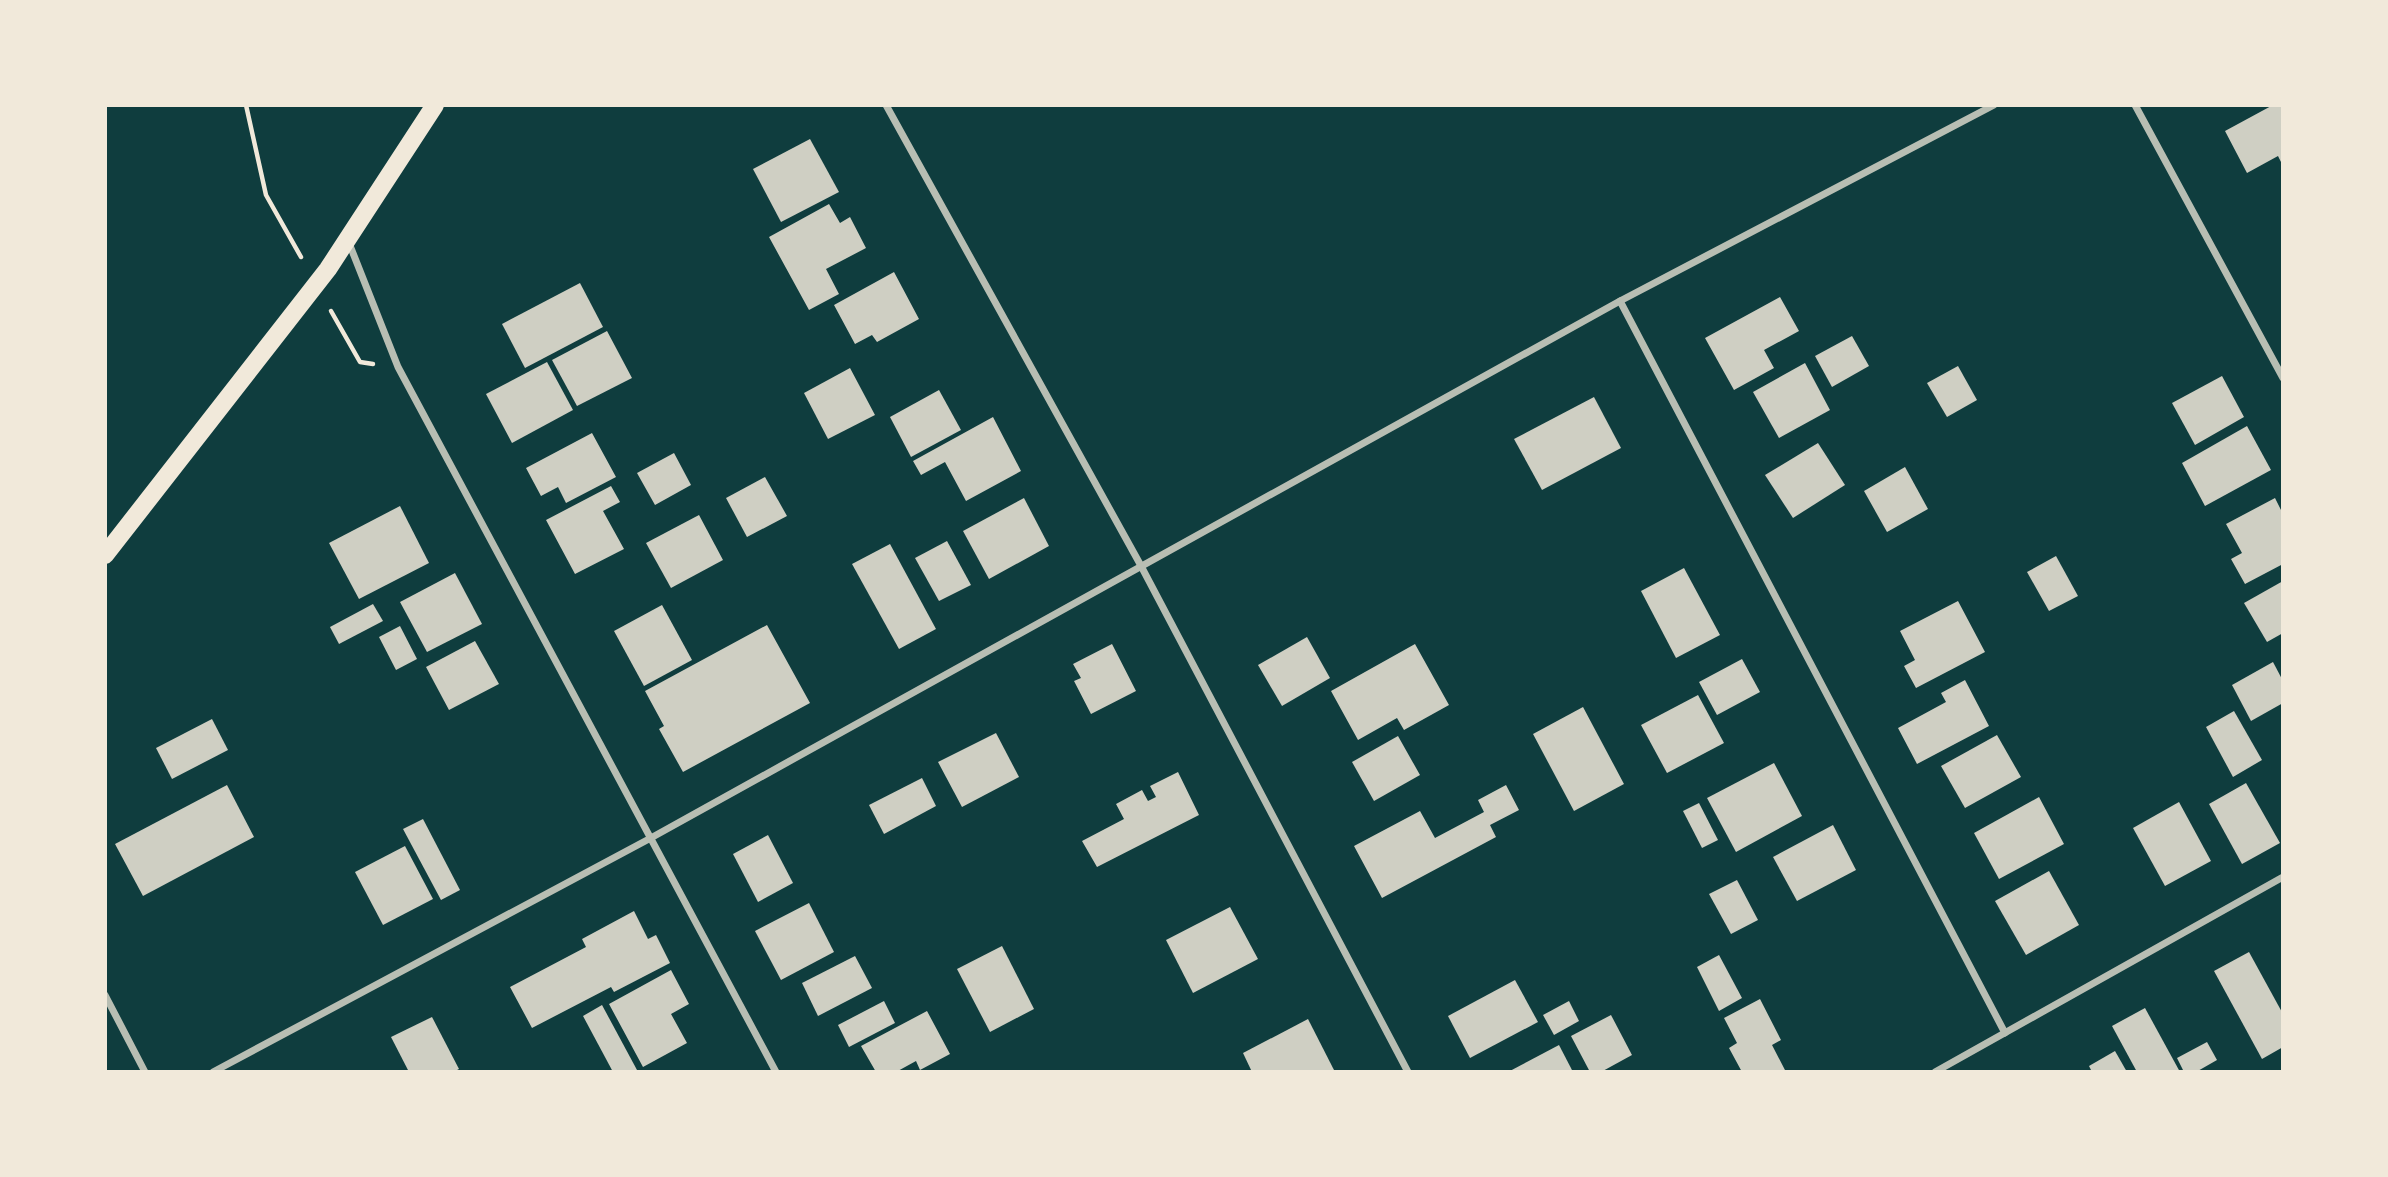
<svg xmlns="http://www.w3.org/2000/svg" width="2388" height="1177" font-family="'IBM Plex Serif',serif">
<rect width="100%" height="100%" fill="#0f3d3e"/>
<g fill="#cfcfc3">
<polygon points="2273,105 2281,105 2283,109 2283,166 2278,156 2247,173 2225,131"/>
<polygon points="810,139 839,192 781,222 753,169"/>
<polygon points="829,204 840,223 850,217 866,248 826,269 839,294 809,310 769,237"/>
<polygon points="894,272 919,319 877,342 872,335 855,344 834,305"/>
<polygon points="580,283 603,327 525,368 502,324"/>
<polygon points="1780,297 1799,331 1764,350 1774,368 1734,390 1705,338"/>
<polygon points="607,331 632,378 577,406 552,360"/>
<polygon points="1852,336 1869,366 1832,387 1815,356"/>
<polygon points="547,362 573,410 512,443 486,394"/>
<polygon points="1805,363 1830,410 1779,438 1753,392"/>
<polygon points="1958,366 1977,400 1947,417 1927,383"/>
<polygon points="850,368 875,415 828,439 804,393"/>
<polygon points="2222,376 2244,417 2195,445 2172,403"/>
<polygon points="939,390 961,430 911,457 890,417"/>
<polygon points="1594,397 1621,448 1542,490 1514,439"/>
<polygon points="993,417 1021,471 966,501 945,462 921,475 913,461"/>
<polygon points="2247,426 2271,470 2205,506 2182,463"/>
<polygon points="592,433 616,477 566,503 558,487 541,496 526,468"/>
<polygon points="1818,443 1845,485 1793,518 1765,475"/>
<polygon points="674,453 691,485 655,505 637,473"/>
<polygon points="1905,467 1928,509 1887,532 1864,491"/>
<polygon points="765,477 787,516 747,537 726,498"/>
<polygon points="611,486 620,502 603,511 624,549 575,574 546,520"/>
<polygon points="1024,498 1049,546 989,579 963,531"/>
<polygon points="2275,498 2283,514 2283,564 2245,584 2231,559 2242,553 2226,524"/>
<polygon points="400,506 429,563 359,599 329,543"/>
<polygon points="699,515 723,560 671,588 646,543"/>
<polygon points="947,541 971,585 939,601 915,558"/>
<polygon points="890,544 936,629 899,649 852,564"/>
<polygon points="2056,556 2078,596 2049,611 2027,572"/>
<polygon points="1684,568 1720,635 1676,658 1641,591"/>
<polygon points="455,573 482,624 427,652 400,602"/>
<polygon points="2283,581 2283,633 2267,642 2244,603"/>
<polygon points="1958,601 1985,652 1916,688 1904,666 1915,660 1900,631"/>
<polygon points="373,604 383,621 339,644 330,627"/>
<polygon points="662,605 692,660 644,686 614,631"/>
<polygon points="767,625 810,703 683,772 659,729 664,726 645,691"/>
<polygon points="400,626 417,659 396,670 379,637"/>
<polygon points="1307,637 1330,678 1282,706 1258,665"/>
<polygon points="475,641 499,684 449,710 426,667"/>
<polygon points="1112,644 1136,691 1091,714 1074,681 1081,678 1073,664"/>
<polygon points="1415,644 1449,705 1404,730 1397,718 1358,740 1331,691"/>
<polygon points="1742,659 1760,692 1717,715 1699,682"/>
<polygon points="2273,662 2283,681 2283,703 2251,721 2232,685"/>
<polygon points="1965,680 1989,726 1917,764 1898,728 1946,702 1941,693"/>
<polygon points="1698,695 1724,743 1667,773 1641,725"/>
<polygon points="1583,707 1624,784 1574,811 1533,734"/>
<polygon points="2234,711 2262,760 2233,777 2206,727"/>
<polygon points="212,719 228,750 172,779 156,748"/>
<polygon points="996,733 1019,777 962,807 938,762"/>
<polygon points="1997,735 2021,777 1965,808 1941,766"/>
<polygon points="1398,736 1420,775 1374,801 1352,762"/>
<polygon points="1774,763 1802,816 1736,852 1707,798"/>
<polygon points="1178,772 1199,815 1097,867 1082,841 1124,819 1116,804 1142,790 1148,801 1156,797 1150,786"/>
<polygon points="922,778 936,806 884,834 869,805"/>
<polygon points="2246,783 2280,843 2242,864 2209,804"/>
<polygon points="227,785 254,837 143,896 115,844"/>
<polygon points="1506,785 1519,810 1490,825 1496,837 1382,898 1354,846 1420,811 1435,838 1484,812 1478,800"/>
<polygon points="2039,797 2064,844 1999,879 1974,833"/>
<polygon points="2179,802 2211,861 2165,886 2133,828"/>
<polygon points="1699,803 1718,840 1702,848 1683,811"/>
<polygon points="423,819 460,890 441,900 403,829"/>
<polygon points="1833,825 1856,870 1797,901 1773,857"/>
<polygon points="768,835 793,883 758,902 733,854"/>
<polygon points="405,846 433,899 383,925 355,872"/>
<polygon points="2049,871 2079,925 2026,955 1995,901"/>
<polygon points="1737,880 1758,920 1731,934 1709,894"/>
<polygon points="809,903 834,952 781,980 755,931"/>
<polygon points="1230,907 1258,959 1193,993 1166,940"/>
<polygon points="634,911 648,939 656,935 670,963 614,992 611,987 532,1028 510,987 586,947 582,939"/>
<polygon points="1002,946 1034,1009 990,1032 957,969"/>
<polygon points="2249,952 2283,1014 2283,1047 2262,1059 2214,971"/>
<polygon points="1719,955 1742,998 1719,1011 1697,967"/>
<polygon points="855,956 872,988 818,1016 802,983"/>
<polygon points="671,970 689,1004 671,1014 687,1043 643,1067 609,1004"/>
<polygon points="1515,980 1538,1022 1470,1058 1448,1016"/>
<polygon points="1760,999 1781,1040 1772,1045 1786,1072 1742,1072 1729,1048 1737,1043 1724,1018"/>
<polygon points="884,1001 895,1023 849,1047 838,1025"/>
<polygon points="1569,1001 1579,1021 1554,1035 1543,1015"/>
<polygon points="602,1005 637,1070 633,1072 613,1072 583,1016"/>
<polygon points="2145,1008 2180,1072 2137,1072 2112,1026"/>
<polygon points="927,1011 950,1054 920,1070 916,1061 896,1072 876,1072 861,1046"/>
<polygon points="1611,1015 1632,1055 1601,1072 1590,1072 1571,1036"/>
<polygon points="432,1017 459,1069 453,1072 409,1072 391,1037"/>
<polygon points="1308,1019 1335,1072 1252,1072 1243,1053"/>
<polygon points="2207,1042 2217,1060 2196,1072 2184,1072 2177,1058"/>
<polygon points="1559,1045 1573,1072 1508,1072"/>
<polygon points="2115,1051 2127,1072 2092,1072 2089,1066"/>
</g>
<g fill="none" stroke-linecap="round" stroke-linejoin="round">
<g stroke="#f1e9da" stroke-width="4.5">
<polyline points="246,105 266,195 301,257"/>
<polyline points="331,311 360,362 373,364"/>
</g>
<g stroke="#b8beb3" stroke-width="7">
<polyline points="886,105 1140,564 1408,1072"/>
<polyline points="2135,105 2283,378"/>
<polyline points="349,243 398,367 776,1072"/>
<polyline points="1620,301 2005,1033"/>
<polyline points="105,995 145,1072"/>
<polyline points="213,1072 649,839 1620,301 1994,105"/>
<polyline points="1935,1072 2283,877"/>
</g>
<polyline stroke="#f1e9da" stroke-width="18" points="105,555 328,269 435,105"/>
</g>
<rect width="2388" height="1177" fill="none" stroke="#f1e9da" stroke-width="214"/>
</svg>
